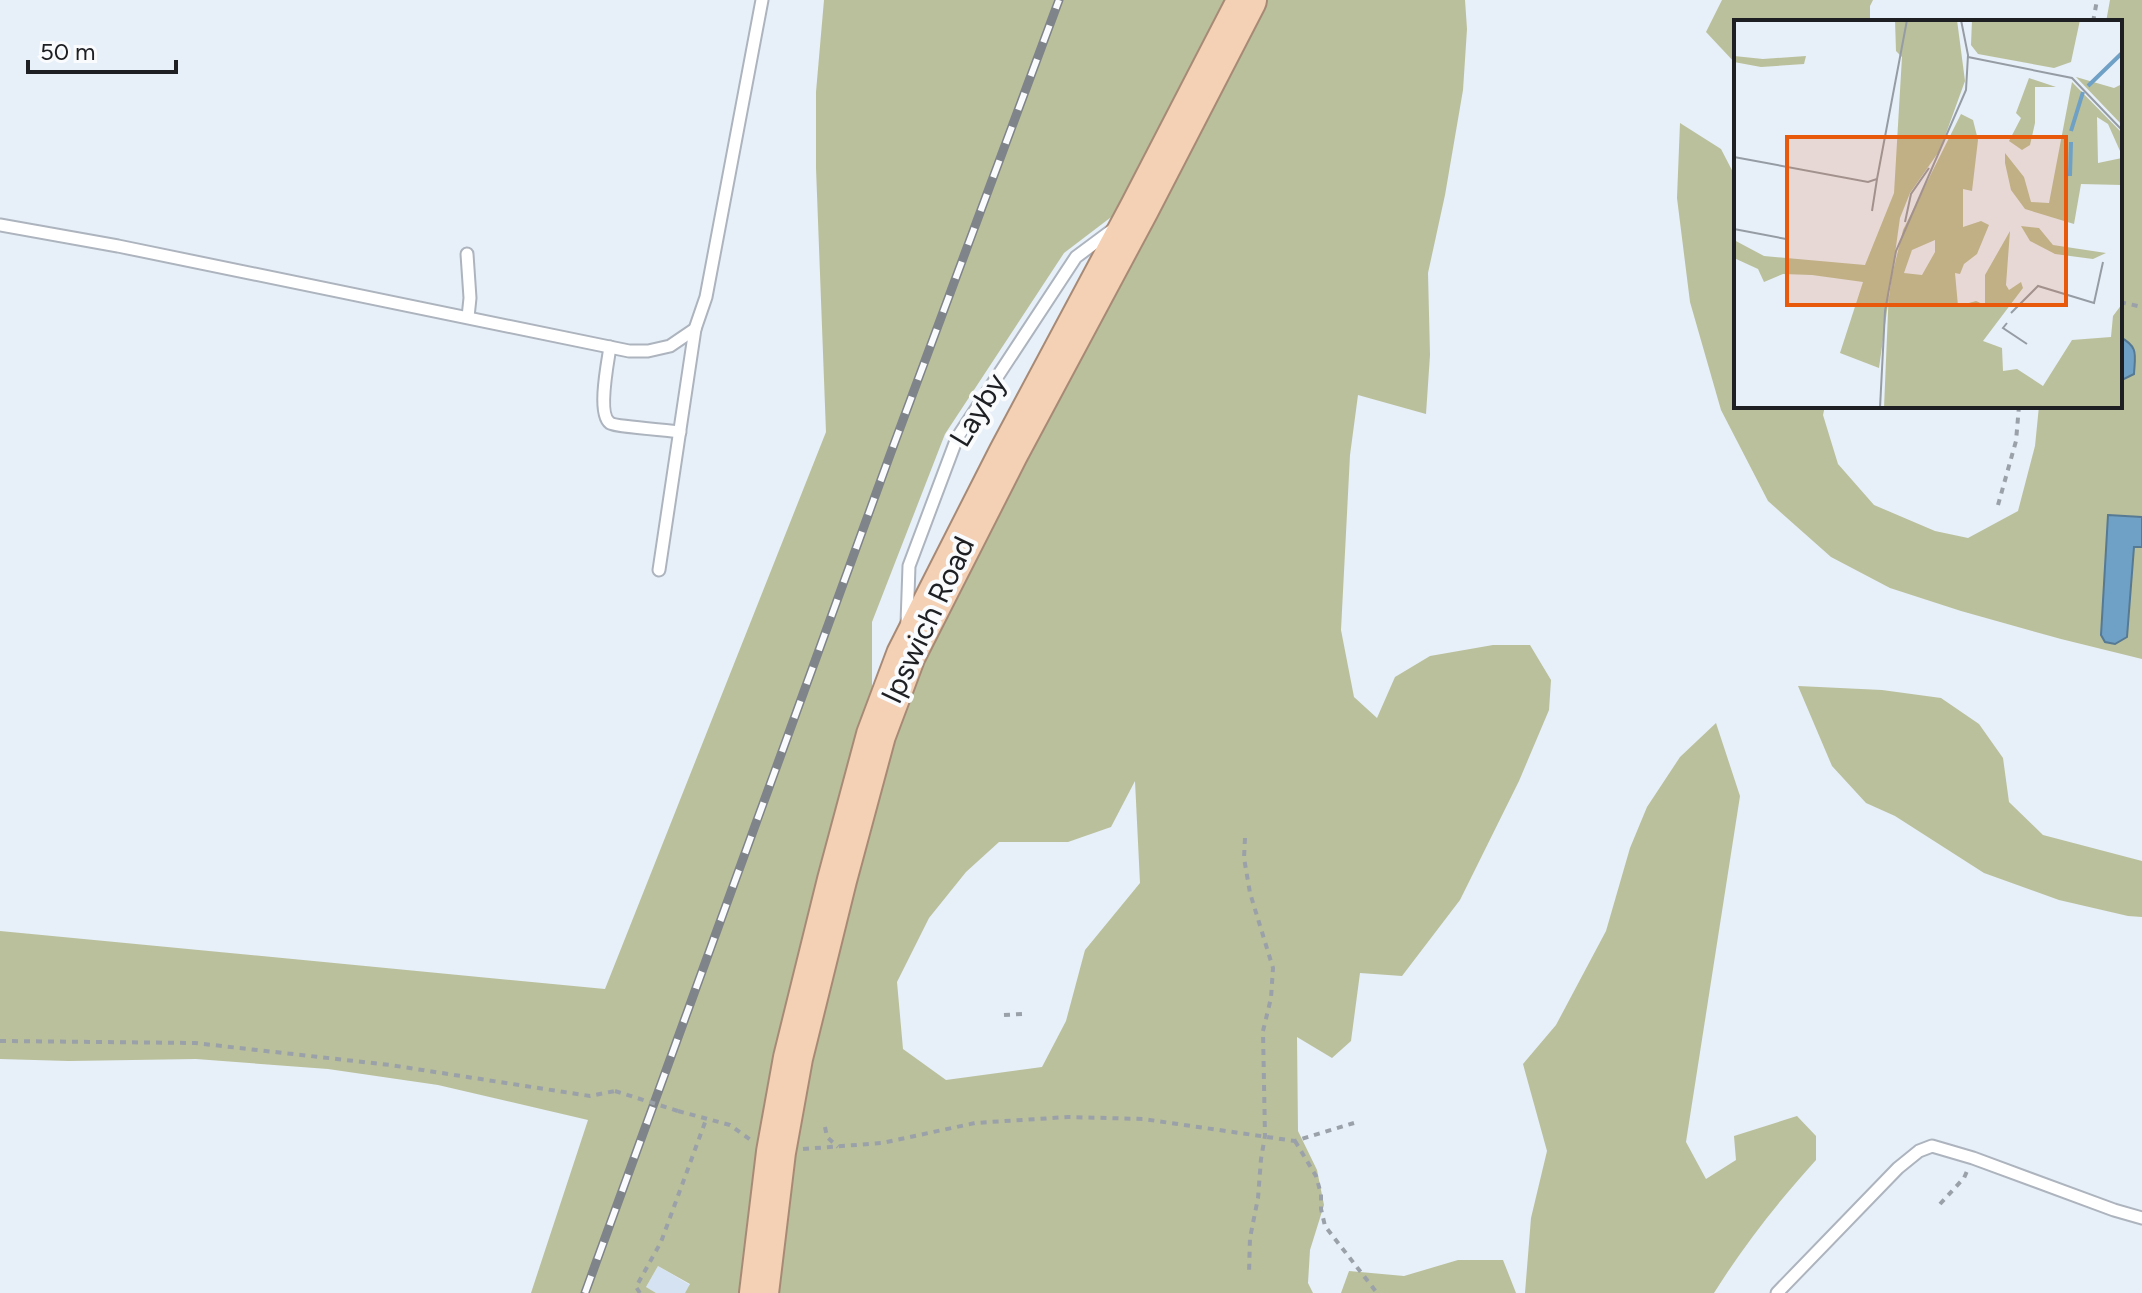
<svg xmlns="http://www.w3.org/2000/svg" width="2142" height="1293" font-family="Figtree,sans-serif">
<rect width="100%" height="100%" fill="#e7eff9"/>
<polygon fill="#d5e2f2" points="658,1266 690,1285 685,1293 656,1293 646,1287"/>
<g fill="#bac09b" fill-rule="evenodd">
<polygon points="824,0 1231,0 1127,205 1064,253 945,434 872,622 872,712 748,1293 685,1293 690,1284 658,1266 646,1287 656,1293 531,1293 588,1120 438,1085 328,1069 196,1059 69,1061 0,1059 0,931 605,989 826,432 816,168 816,92"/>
<path d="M1260 0H1465L1467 29 1463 90 1445 195 1428 273 1430 355 1426 414 1358 395 1350 455 1341 630 1354 697 1377 718 1395 677 1430 656 1493 645H1530L1551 680 1549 710 1519 781 1460 900 1402 976 1360 973 1351 1041 1332 1058 1297 1037 1298 1131 1317 1170 1324 1205 1310 1250 1308 1283 1313 1293H778L786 1159 893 714ZM1135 781 1140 883 1085 950 1066 1021 1042 1067 946 1080 903 1049 897 982 929 918 966 872 999 842H1068L1111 827Z"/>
<polygon points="1722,0 1873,0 1870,6 1870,22 1736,22 1736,64 1706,32"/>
<polygon points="2110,0 2142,0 2142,659 2061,639 1961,611 1890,588 1831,557 1768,501 1721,410 1690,302 1677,198 1680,123 1721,149 1736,178 1736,406 1825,406 1823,415 1838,464 1874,505 1935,531 1968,538 2018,511 2035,446 2039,406 2120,406 2120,22 2106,22"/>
<polygon points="1798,686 1882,690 1941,698 1979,724 2003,758 2009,802 2043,835 2142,861 2142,917 2128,916 2059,900 1984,873 1895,816 1866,803 1832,766"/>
<path d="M1716 723 1740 796 1686 1142 1706 1179 1736 1160 1734 1136 1797 1116 1816 1136V1160C1778 1202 1744 1245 1714 1293H1525L1531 1218 1547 1151 1523 1064 1556 1025 1606 931 1630 848 1647 807 1680 757Z"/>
<polygon points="1458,1260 1503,1260 1516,1293 1341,1293 1349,1271 1404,1276"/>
</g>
<g fill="#6fa0c5" stroke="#567994" stroke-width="2">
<path d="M2120 337C2139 347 2135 355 2134 374L2120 381Z"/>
<polygon points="2108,515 2142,517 2142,547 2134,547 2127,637 2115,644 2105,642 2101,635"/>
</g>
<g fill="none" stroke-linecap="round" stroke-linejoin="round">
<g stroke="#adb4be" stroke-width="15">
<g id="service">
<polyline points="0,225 118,246 629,351 648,351 670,346 695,329 706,297 762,0"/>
<polyline points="467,254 470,298 468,317"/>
<path d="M610 347C608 361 597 414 610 423 616 427 668 430 680 432"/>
<polyline points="659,570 695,329"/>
<polyline points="907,623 909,566 957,438 1076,257 1115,228"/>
<polyline points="1777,1293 1898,1168 1919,1151 1932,1146 1973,1158 2114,1210 2142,1218"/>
</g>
</g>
<g stroke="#a78a76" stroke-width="42">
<polyline id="trunk" points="759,1293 776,1152 793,1058 837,880 876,735 906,655 1008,454 1139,209 1247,0"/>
</g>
<g stroke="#9ba1a9" stroke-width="4" stroke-dasharray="6 6" stroke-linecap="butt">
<polyline points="2093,22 2097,0"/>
<polyline points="2120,302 2142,307"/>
<polyline points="1998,505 2016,441 2019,406"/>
<polyline points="1245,838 1244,858 1250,893 1273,968 1271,998 1263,1031 1265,1136 1261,1159 1258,1198 1250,1238 1249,1273"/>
<polyline points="1004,1015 1022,1014"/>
<polyline points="0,1041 195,1043 390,1065 590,1096 615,1091"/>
<polyline points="678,1111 730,1125 752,1141"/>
<polyline points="825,1127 827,1137 838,1147"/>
<polyline points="1295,1141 1316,1176 1321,1194 1321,1209 1325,1226 1377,1293"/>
<polyline points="803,1149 882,1143 975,1123 1068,1117 1143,1119 1295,1141 1354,1123"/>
<polyline points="1940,1204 1964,1178 1967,1171"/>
<polyline points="640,1293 636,1287 661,1242 707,1117"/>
</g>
<use href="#service" stroke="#fff" stroke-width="11"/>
<use href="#trunk" stroke="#f4d0b4" stroke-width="38"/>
<g stroke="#7f838a" stroke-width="9">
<polyline id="rail" points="585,1293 890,455 1059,0"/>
</g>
<use href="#rail" stroke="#fafbfd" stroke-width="6" stroke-dasharray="18" stroke-linecap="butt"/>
<polyline stroke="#9ba1a9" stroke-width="4" stroke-dasharray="6 6" stroke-linecap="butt" points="615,1091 678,1111"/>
</g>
<g text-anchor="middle" stroke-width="8" stroke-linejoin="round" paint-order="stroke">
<g font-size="30" fill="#1d1f23" stroke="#fafbfd">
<text transform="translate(978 410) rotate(-59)" y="10">Layby</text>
<text transform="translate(928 620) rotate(-65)" y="10">Ipswich Road</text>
</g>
</g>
<g transform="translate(1734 20)">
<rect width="388" height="388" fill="#e7eff9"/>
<path d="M161 0H223L231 61 206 130 176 173 166 198 145 348 106 333 129 262 78 255 49 254 30 262 24 249 0 238V220L30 236 131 245 160 173 168 37 162 31ZM238 0H346L337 42 320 48 244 34 237 25ZM0 36 29 39 72 36 70 44 27 47 0 42ZM342 57 380 68 388 64V105ZM295 58 322 67H301V103L296 125 288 130 275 121 287 98 282 93ZM338 62 388 113 386 131 374 104 363 97 364 143 388 138V165L347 164 340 204 291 189 277 170 271 143V133L290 157 297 182 315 183ZM227 94 239 100 244 120 238 171 229 169V207L247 201 255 205 243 234 230 244 226 254 221 253 224 286 242 281 251 285V255L276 211 272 265 275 270 287 262 289 268 249 321 268 328 269 351 283 349 309 366 338 320 377 317 379 296 388 284V388H150L155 268 169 210ZM201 220V232L188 255 170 253 178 230ZM287 206 305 208 319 225 372 233 359 239 321 234 296 221Z" fill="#bac09b" fill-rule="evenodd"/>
<path fill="none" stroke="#6fa0c5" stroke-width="4" d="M354 66 388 33M337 111 349 72M336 156 337 122"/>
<path fill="none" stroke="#969ca3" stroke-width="2" d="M234 37 338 58 388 110M0 137 134 162 143 159 173 0M138 191 143 159M171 202 177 174 195 148M0 209 52 219M277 293 304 266 360 283 369 242M273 303 269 308 293 324M146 388 151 291 162 231 232 70 234 35 227 0"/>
<path fill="#e8590c" fill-opacity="0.15" stroke="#e8590c" stroke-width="4" d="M53 117H332V285H53Z"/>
<rect width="388" height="388" fill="none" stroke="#1d1f23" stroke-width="4"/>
</g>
<path d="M28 60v12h148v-12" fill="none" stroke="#1d1f23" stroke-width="4"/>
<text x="40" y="60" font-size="24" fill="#1d1f23" stroke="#fafbfd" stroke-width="6" paint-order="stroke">50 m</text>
</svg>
